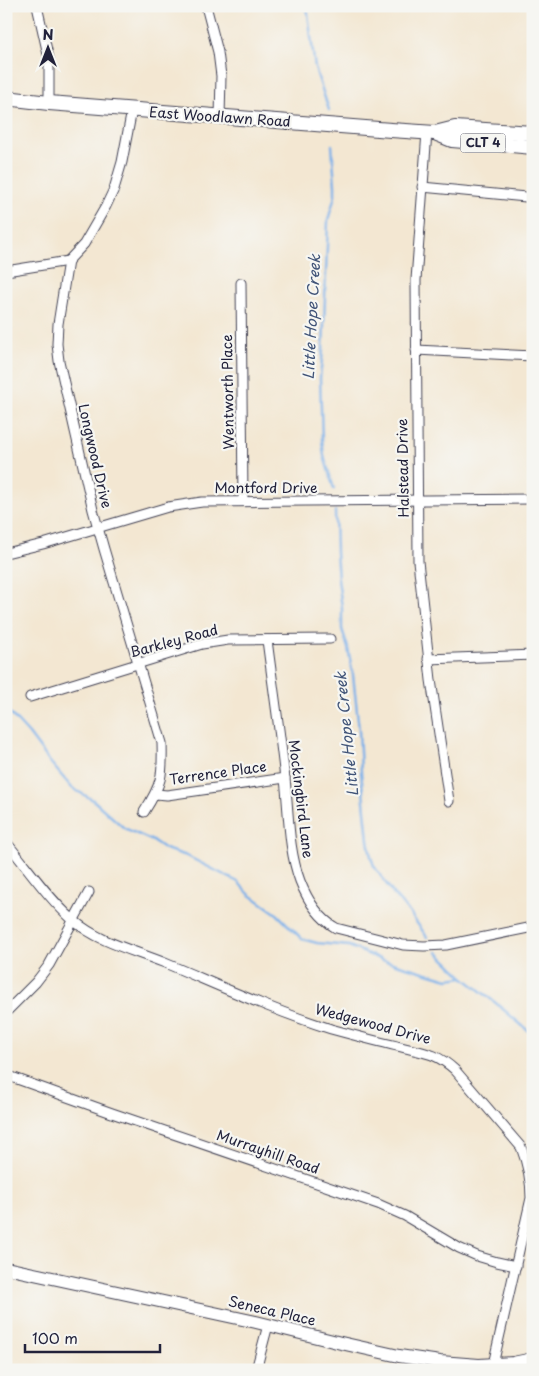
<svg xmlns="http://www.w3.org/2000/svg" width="539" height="1376" font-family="'Playpen Sans',sans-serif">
<rect width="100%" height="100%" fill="#f6f6f2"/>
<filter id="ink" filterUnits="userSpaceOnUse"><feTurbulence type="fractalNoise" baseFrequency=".02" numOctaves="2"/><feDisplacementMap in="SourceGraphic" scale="10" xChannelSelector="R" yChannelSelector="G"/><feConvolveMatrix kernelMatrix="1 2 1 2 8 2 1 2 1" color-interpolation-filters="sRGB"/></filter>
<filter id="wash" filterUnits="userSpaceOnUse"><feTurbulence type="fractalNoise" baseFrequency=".0096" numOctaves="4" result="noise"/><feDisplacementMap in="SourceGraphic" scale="20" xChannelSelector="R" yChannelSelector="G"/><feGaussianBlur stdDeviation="1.12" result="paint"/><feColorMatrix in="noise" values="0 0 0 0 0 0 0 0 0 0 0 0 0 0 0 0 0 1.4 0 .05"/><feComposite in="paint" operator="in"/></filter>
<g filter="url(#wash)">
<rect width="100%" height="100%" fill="#f3e7d2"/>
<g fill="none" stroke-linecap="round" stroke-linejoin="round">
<g stroke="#7bb0e9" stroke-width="2.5">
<polyline points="307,6 315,68 329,110"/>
<polyline points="332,145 335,186 335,196 328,220 323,350 320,378 322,440 324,456 334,489"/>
<polyline points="335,511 336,552 338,579 342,608 342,629 348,648 353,675 359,730 361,772 368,840 371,857 374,866 394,895 409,912 427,937"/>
<polyline points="6,709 29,734 50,762 72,788 93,800 124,828 155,842 165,849 187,856 238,882 249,894 277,914 302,939 317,943 349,946 382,960 448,979 463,977"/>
<polyline points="437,952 463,977 497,1004 533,1035"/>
</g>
</g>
</g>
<g filter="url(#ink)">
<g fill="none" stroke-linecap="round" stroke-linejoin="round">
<g stroke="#414052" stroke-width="11">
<g id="street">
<polyline points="37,6 49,59 49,103"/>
<polyline points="206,6 218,52 221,76 220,117"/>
<path d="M132 110 122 162 114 189 106 206 84 244 68 261 58 324 57 344 59 361 93 510 104 549 162 743C163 776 162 784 144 812"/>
<polyline points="427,132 416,280 418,561 431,680 449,801"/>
<polyline points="422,187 526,197 533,198"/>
<polyline points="6,271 68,261"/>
<polyline points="241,283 243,501"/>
<polyline points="416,350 533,356"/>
<polyline points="6,553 43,544 168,507 202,502 533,499"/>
<path d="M267 640C273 686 280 733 285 779 289 813 288 849 300 881 307 899 319 918 336 928L403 945 424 946 446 945 533 927"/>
<polyline points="428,659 533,655"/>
<polyline points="30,697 202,644 228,640 330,639"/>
<polyline points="156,794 167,795 202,790 285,778"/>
<path d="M6 842C28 868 48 898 73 920 100 943 133 950 165 963 220 986 274 1011 331 1029 353 1035 375 1041 397 1046 423 1053 434 1051 455 1070L521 1147C528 1165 531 1180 531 1198L492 1369"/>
<polyline points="6,1012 36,982 49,965 89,892"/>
<polyline points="6,1075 112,1113 378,1204 405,1216 459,1248 477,1256 497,1262 516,1266"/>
<polyline points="256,1370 268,1325"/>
</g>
</g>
<g stroke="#414052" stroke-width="14">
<polyline id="secondary" points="6,1268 256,1322 341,1343 399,1356 440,1362 479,1365 513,1363 533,1359"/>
</g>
<g stroke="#414052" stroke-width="16">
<g id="primary">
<polyline points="6,98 49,103 391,130 435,133 455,128 533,133"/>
<polyline points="435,133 452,140 533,147"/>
</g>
</g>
<use href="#street" stroke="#fff" stroke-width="9"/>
<use href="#secondary" stroke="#fff" stroke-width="12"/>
<use href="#primary" stroke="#fff" stroke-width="14"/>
</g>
</g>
<g text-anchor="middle" stroke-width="4.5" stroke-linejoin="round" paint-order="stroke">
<rect fill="#f6f6f2" stroke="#626272" stroke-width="1" x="460.5" y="133.5" width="45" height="19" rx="4"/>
<g font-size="12" font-weight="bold" fill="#22223b">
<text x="483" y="147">CLT 4</text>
</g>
<g font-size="14" fill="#22223b" stroke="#f6f6f2">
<text transform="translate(220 117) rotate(4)" y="5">East Woodlawn Road</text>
<text transform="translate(228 392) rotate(-91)" y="5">Wentworth Place</text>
<text transform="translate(95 456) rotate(77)" y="5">Longwood Drive</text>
<text transform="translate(403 468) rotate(-91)" y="5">Halstead Drive</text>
<text x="266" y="493">Montford Drive</text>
<text transform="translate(174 641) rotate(-15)" y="5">Barkley Road</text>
<text transform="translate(218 773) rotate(-8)" y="5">Terrence Place</text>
<text transform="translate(301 799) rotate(83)" y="5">Mockingbird Lane</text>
<text transform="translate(373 1024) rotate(15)" y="5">Wedgewood Drive</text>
<text transform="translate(268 1152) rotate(19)" y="5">Murrayhill Road</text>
<text transform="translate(272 1311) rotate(13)" y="5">Seneca Place</text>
</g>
<g font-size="15" font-style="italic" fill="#415478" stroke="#f6f6f2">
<text transform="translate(312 317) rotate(-87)" y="5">Little Hope Creek</text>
<text transform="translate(347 734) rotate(-96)" y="5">Little Hope Creek</text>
</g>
</g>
<rect width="539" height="1376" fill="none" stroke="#f6f6f2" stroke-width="25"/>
<g transform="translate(48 48)" stroke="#f6f6f2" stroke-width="4" paint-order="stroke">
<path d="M0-4L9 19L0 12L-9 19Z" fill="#22223b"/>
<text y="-8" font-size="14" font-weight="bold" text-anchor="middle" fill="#22223b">N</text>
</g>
<path d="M25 1344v8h135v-8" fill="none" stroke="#22223b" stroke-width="2.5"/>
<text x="32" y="1344" font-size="15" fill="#22223b" stroke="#f6f6f2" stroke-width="4" paint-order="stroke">100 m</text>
</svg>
